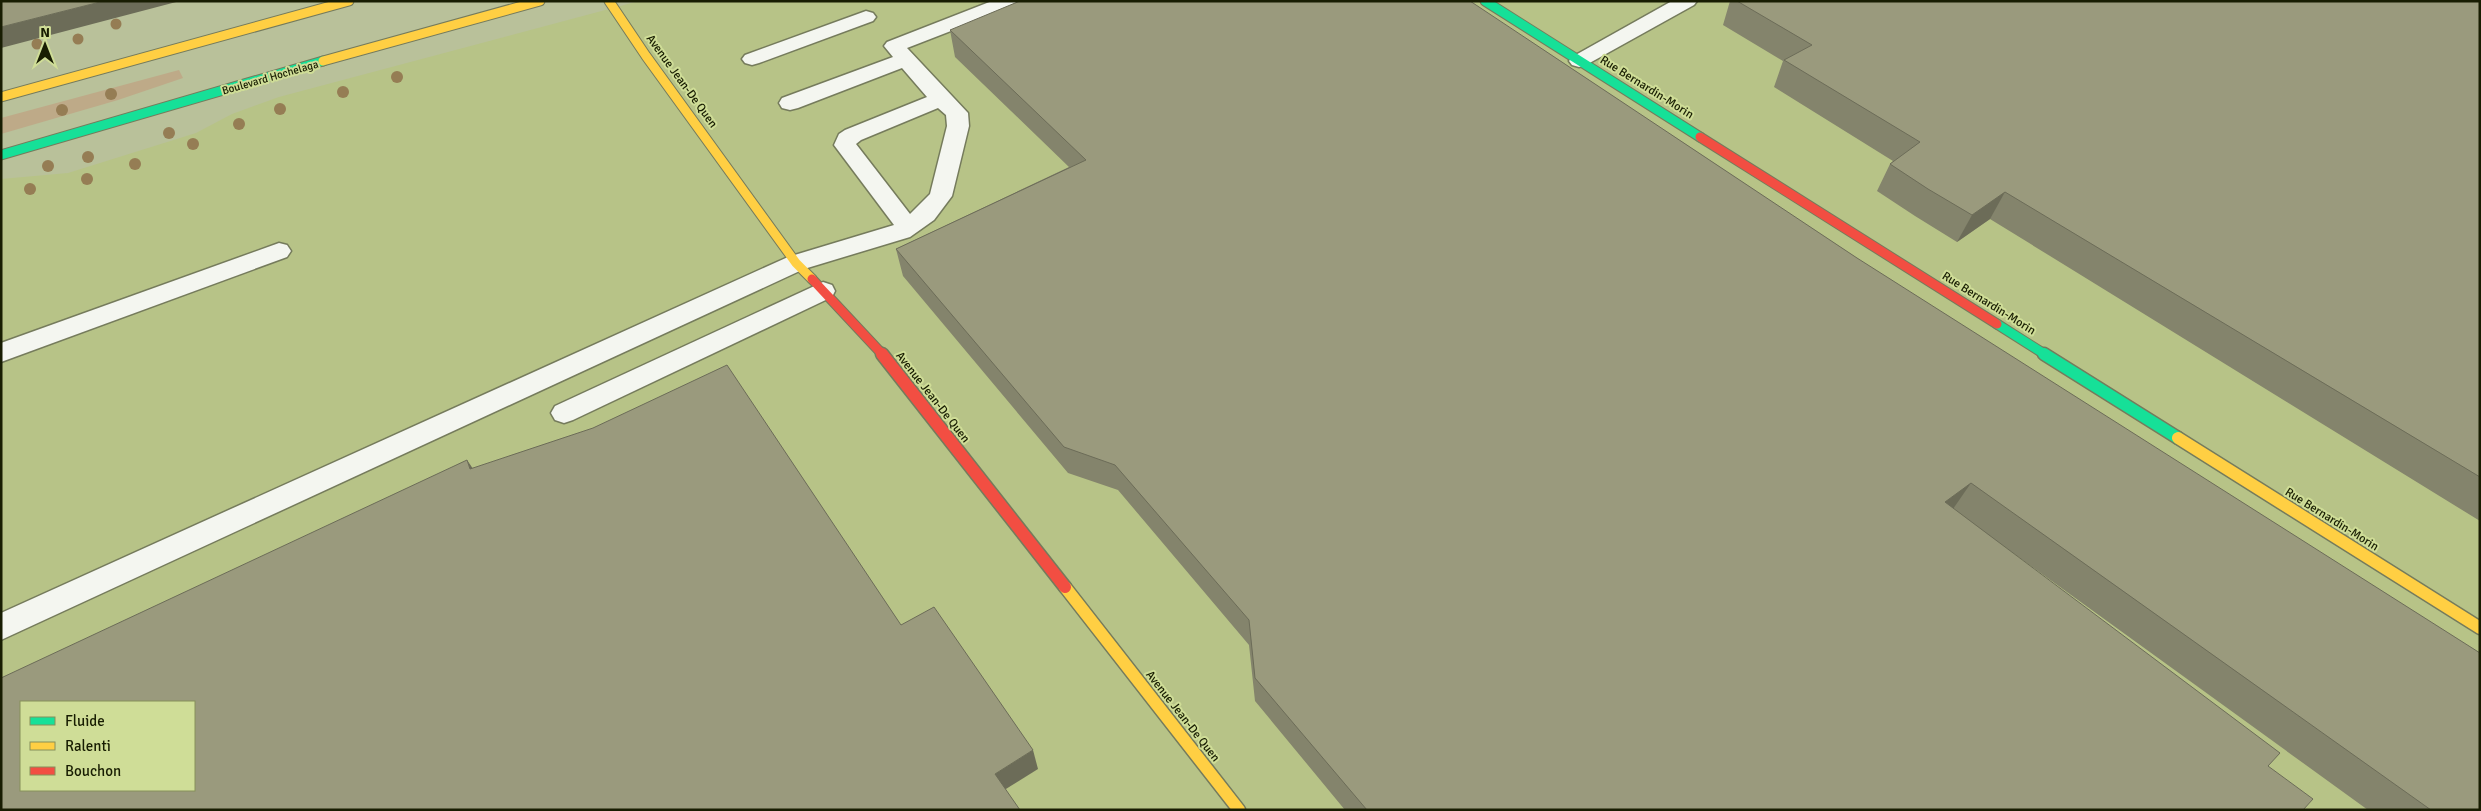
<svg xmlns="http://www.w3.org/2000/svg" width="2481" height="811" font-family="Signika,sans-serif">
<rect width="100%" height="100%" fill="#b9c19a"/>
<path fill="#b7c387" fill-rule="evenodd" d="M639 1H2480V810H1V179L68 173 196 133 232 114 279 97ZM21 702H194V790H21Z"/>
<polygon fill="#beaa88" points="179,70 183,78 118,100 1,134 1,118"/>
<g fill="none" stroke-linecap="round" stroke-linejoin="round">
<g stroke="#757b5c" stroke-width="3">
<g id="lane">
<path d="M992 1H1021L1018 5 907 48 968 113 969 126 952 196 934 220 910 237 804 269 1 640V613L788 257 894 225 834 145 839 134 845 130 927 97 902 68 798 108 790 110 782 108 779 103 782 98 893 57 884 46 887 42ZM938 108 946 115 947 126 930 194 910 214 856 144 861 140Z"/>
<polygon points="1672,1 1697,1 1694,5 1586,65 1579,67 1572,65 1569,61 1572,57"/>
<polygon points="866,11 873,13 876,17 873,21 759,63 752,65 745,63 742,59 745,55"/>
<polygon points="279,243 287,245 291,251 287,257 1,362 1,343"/>
<polygon points="823,282 832,285 835,291 832,297 573,420 564,423 555,420 551,413 555,406"/>
</g>
</g>
<g stroke="#757b5c" stroke-width="11">
<g id="fast-far1">
<polyline points="1485,1 1700,137"/>
<polyline points="1,155 323,61"/>
<polyline points="1997,324 2046,355"/>
</g>
</g>
<g stroke="#757b5c" stroke-width="15">
<polyline id="fast" points="2044,354 2178,438"/>
</g>
<g stroke="#757b5c" stroke-width="11">
<g id="slow-far1">
<polyline points="609,1 646,56 796,263 812,279"/>
<polyline points="323,61 540,1"/>
<polyline points="1,97 349,1"/>
</g>
</g>
<g stroke="#757b5c" stroke-width="15">
<g id="slow">
<polyline points="2178,438 2480,628"/>
<polyline points="1065,587 1239,810"/>
</g>
</g>
<g stroke="#757b5c" stroke-width="11">
<g id="jam-far1">
<polyline points="1700,137 1997,324"/>
<polyline points="812,279 883,355"/>
</g>
</g>
<g stroke="#757b5c" stroke-width="15">
<polyline id="jam" points="882,354 1065,587"/>
</g>
<use href="#lane" fill="#f4f6f0" fill-rule="evenodd"/>
<use href="#fast-far1" stroke="#16e098" stroke-width="9"/>
<use href="#fast" stroke="#16e098" stroke-width="12"/>
<use href="#slow-far1" stroke="#ffcf43" stroke-width="9"/>
<use href="#slow" stroke="#ffcf43" stroke-width="12"/>
<use href="#jam-far1" stroke="#f24e42" stroke-width="9"/>
<use href="#jam" stroke="#f24e42" stroke-width="12"/>
</g>
<g fill="#957d54">
<circle cx="116" cy="24" r="5.5"/>
<circle cx="78" cy="39" r="5.5"/>
<circle cx="37" cy="44" r="5.5"/>
<circle cx="397" cy="77" r="6"/>
<circle cx="343" cy="92" r="6"/>
<circle cx="111" cy="94" r="6"/>
<circle cx="280" cy="109" r="6"/>
<circle cx="62" cy="110" r="6"/>
<circle cx="239" cy="124" r="6"/>
<circle cx="169" cy="133" r="6"/>
<circle cx="193" cy="144" r="6"/>
<circle cx="88" cy="157" r="6"/>
<circle cx="135" cy="164" r="6"/>
<circle cx="48" cy="166" r="6"/>
<circle cx="87" cy="179" r="6"/>
<circle cx="30" cy="189" r="6"/>
</g>
<g fill="#84846c">
<polygon points="1470,1 2480,810 2368,810 1995,540 2268,766 2303,810 1345,810 1255,701 1249,645 1118,490 1068,473 903,276 896,249 1069,167 955,57 950,30"/>
<polygon points="1730,1 2480,1 2480,521 1990,219 1957,242 1915,216 1877,191 1890,164 1893,161 1774,87 1783,61 1723,25"/>
</g>
<g fill="#6c6c58">
<polygon points="104,1 180,1 1,48 1,27"/>
<polygon points="2005,192 1990,219 1957,242 1972,215"/>
<polygon points="467,460 482,482 470,469"/>
<polygon points="1971,483 1953,509 1945,502"/>
<polygon points="1033,750 1038,769 1001,792 995,774"/>
</g>
<g fill="#9a9a7d" stroke="#6c6c58" fill-rule="evenodd">
<polygon points="1,1 104,1 1,27"/>
<polygon points="1020,1 1470,1 1857,258 2480,653 2480,810 2431,810 1971,483 1945,502 2280,753 2268,766 2313,799 2303,810 1367,810 1255,678 1249,620 1115,465 1064,447 896,249 1086,160 950,30"/>
<polygon points="1737,1 2480,1 2480,477 2005,192 1972,215 1928,189 1890,164 1920,142 1784,60 1812,45"/>
<path d="M727 365 901 625 934 607 1033 750 995 774 1020 810H1V678L467 460 470 469 593 428ZM21 702H194V790H21Z"/>
</g>
<g text-anchor="middle" stroke-width="4" stroke-linejoin="round" paint-order="stroke">
<g font-size="11" fill="#181d02" stroke="#cfdd97">
<text transform="translate(270 77) rotate(-16)" y="4">Boulevard Hochelaga</text>
</g>
<g font-size="12" fill="#181d02" stroke="#cfdd97">
<text transform="translate(682 81) rotate(54)" y="4">Avenue Jean-De Quen</text>
<text transform="translate(1647 87) rotate(32)" y="4">Rue Bernardin-Morin</text>
<text transform="translate(1989 303) rotate(32)" y="4">Rue Bernardin-Morin</text>
<text transform="translate(933 397) rotate(52)" y="4">Avenue Jean-De Quen</text>
<text transform="translate(2332 519) rotate(32)" y="4">Rue Bernardin-Morin</text>
<text transform="translate(1183 716) rotate(52)" y="4">Avenue Jean-De Quen</text>
</g>
</g>
<rect width="2481" height="811" fill="none" stroke="#181d02" stroke-width="5"/>
<rect x="20" y="701" width="175" height="90" fill="#cfdd97" stroke="#86905b"/>
<rect x="30" y="717" width="25" height="8" fill="#16e098" stroke="#86905b"/>
<text x="65" y="726" font-size="15" fill="#181d02">Fluide</text>
<rect x="30" y="742" width="25" height="8" fill="#ffcf43" stroke="#86905b"/>
<text x="65" y="751" font-size="15" fill="#181d02">Ralenti</text>
<rect x="30" y="767" width="25" height="8" fill="#f24e42" stroke="#86905b"/>
<text x="65" y="776" font-size="15" fill="#181d02">Bouchon</text>
<g transform="translate(45 45)" stroke="#cfdd97" stroke-width="4" paint-order="stroke">
<path d="M0-4L9 19L0 12L-9 19Z" fill="#181d02"/>
<text y="-8" font-size="14" font-weight="bold" text-anchor="middle" fill="#181d02">N</text>
</g>
</svg>
